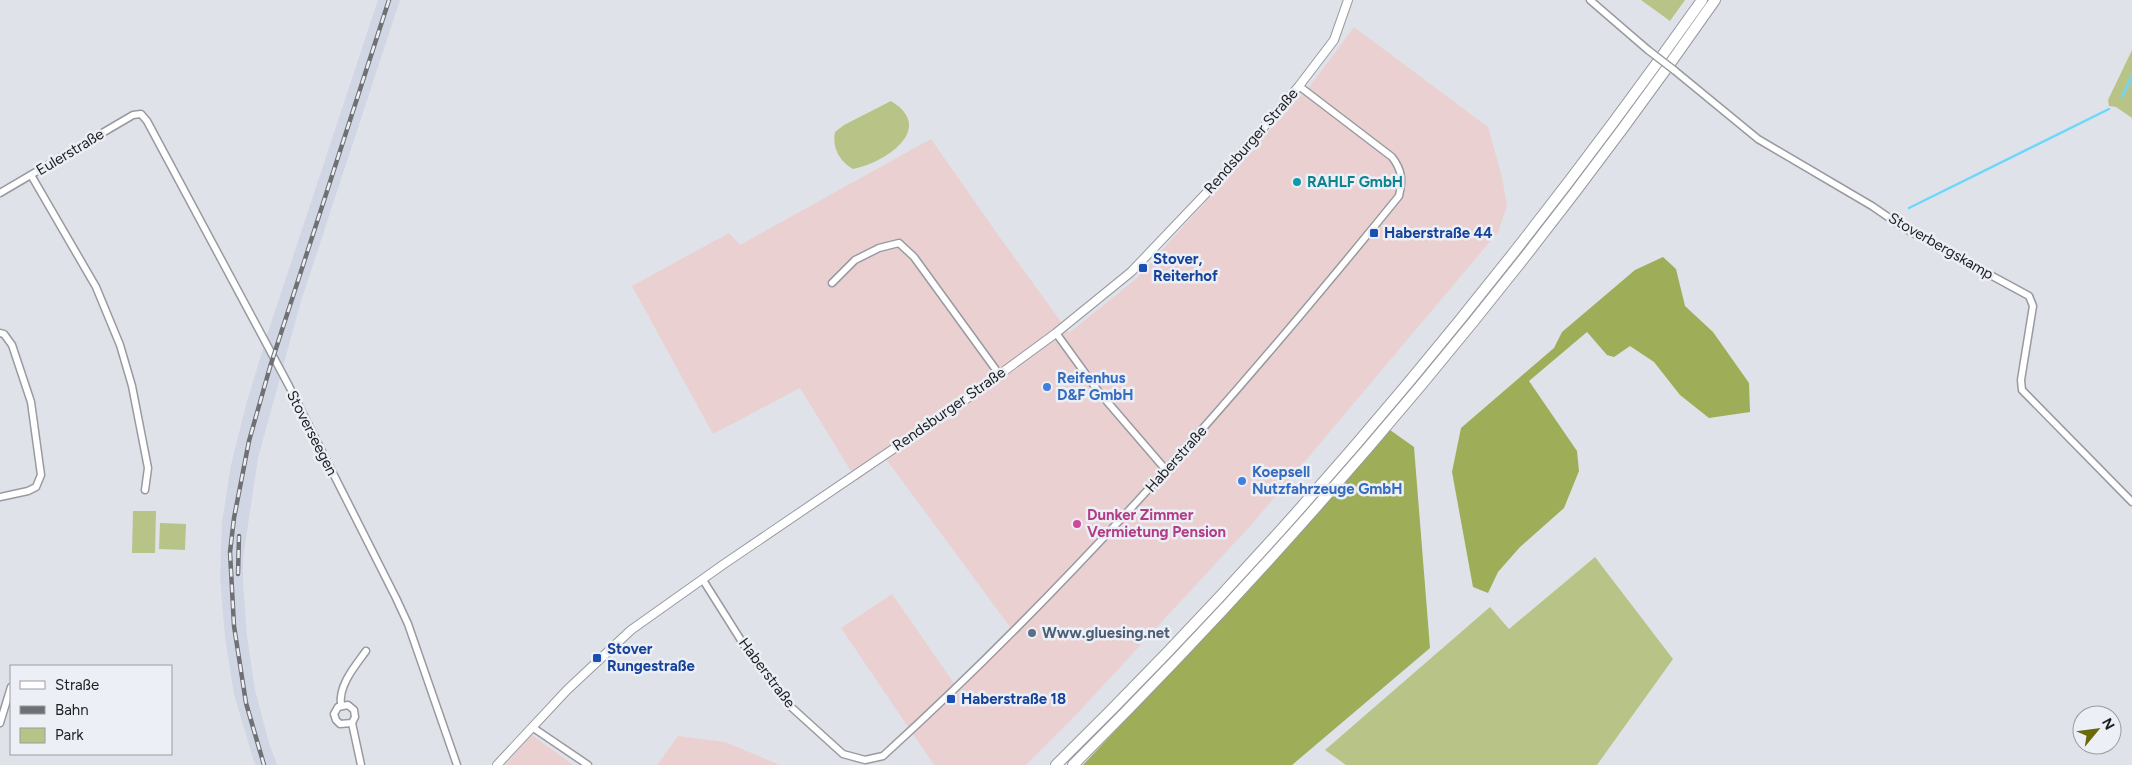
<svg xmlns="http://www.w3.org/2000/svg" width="2132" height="765" font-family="Figtree,sans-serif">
<rect width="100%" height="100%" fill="#dfe2e8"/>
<polygon fill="#d0d6e3" points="378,0 400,0 301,301 258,458 243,558 243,583 247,636 255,690 269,743 277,765 255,765 234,694 225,637 220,578 222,522 231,465 246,405 268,332"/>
<g fill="#ebd0d1">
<polygon points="1354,27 1488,127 1502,177 1507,206 1498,232 1252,524 1075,716 1026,765 934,765 841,628 892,594 956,686 1013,631 886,459 857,481 800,388 713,434 632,286 729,233 740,245 931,139 996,232 1069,333 1137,278 1313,82"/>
<polygon points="532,735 573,765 505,765"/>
<polygon points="678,736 725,742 780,765 657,765"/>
</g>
<g fill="#b8c487">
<polygon points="1641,0 1685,0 1670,21"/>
<polygon points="2132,50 2132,118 2116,107 2109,106 2108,100"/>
<path d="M891 101C937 129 884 163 853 169 839 161 832 147 835 132L844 125Z"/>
<polygon points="133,511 156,511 155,553 132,553"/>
<polygon points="160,523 186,524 185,550 159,549"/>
<polygon points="1595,557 1673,659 1597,765 1346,765 1325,750 1490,607 1509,629"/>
</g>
<g fill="#9dad58">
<polygon points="1663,257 1676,269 1685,306 1713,332 1749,383 1750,412 1709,418 1680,395 1654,362 1630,346 1614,357 1607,355 1587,332 1529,381 1577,451 1579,471 1564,508 1520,547 1498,572 1488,593 1473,587 1452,472 1461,428 1554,348 1562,332 1635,270"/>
<polygon points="1390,430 1414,447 1430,648 1292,765 1083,765 1297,537"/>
</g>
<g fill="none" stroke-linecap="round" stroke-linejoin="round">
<g stroke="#6cd7fd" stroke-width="2.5">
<polyline points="2122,97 2132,76"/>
<polyline points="1909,208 2109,109"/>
</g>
<g stroke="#989aa0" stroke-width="9">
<g id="minor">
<polyline points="1590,0 1648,50"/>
<polyline points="1674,70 1758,139 1872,206 1904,228 2029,296 2033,306 2021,380 2022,390 2132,502"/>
<polyline points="31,175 96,287 120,345 132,386 148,468 145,490"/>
<polyline points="0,193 133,115 141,114 147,121 289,386 396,598 408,624 457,765"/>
<polyline points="832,283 855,260 879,248 899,243 914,257 999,374"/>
<polyline points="0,333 4,334 12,345 31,402 41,475 36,487 28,491 0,497"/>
<polyline points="1056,333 1098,391 1166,470"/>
<path d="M703 580 749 653 790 706 843 754 865 760 883 756C1071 585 1239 393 1399 196 1403 180 1402 170 1392 157L1299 86"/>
<path d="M341 705C338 686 355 666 366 651"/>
<polyline points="0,723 11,687"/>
<polyline points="352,723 340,724 336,720 334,714 338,707 348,705 354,710 355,717 352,723 361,765"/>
<polyline points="532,727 588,765"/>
</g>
</g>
<g stroke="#989aa0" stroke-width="10">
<polyline id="tertiary" points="497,765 567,690 631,630 724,564 958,405 1056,333 1131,272 1212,187 1299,86 1334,40 1348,0"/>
</g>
<g stroke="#989aa0" stroke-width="12">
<g id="trunk">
<path d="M1056 765C1295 531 1509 273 1702 0"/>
<path d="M1073 765C1309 530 1525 273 1715 0"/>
</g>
</g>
<use href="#minor" stroke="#fff" stroke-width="6"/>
<use href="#tertiary" stroke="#fff" stroke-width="8"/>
<use href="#trunk" stroke="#fff" stroke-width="10"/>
<g stroke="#6e7073" stroke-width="4.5">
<g id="rail">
<polyline points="238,574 239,536"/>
<polyline points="264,765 246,703 234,626 230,552 234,518 249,441 270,367 389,0"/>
</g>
</g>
<use href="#rail" stroke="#eceff6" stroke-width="2.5" stroke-dasharray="8" stroke-linecap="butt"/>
<g stroke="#989aa0" stroke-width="9" stroke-linecap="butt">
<polyline id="minor-bridge" points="1648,50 1674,70"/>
</g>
<use href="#minor-bridge" stroke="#fff" stroke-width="6"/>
</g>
<circle fill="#0f9aa8" stroke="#eceff6" stroke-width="2" cx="1297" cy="182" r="5"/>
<g fill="#1a4fb4" stroke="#eceff6" stroke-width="2">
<rect x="1369" y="228" width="10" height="10" rx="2.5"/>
<rect x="1138" y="263" width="10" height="10" rx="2.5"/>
<rect x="592" y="653" width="10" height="10" rx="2.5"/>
<rect x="946" y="694" width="10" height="10" rx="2.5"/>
</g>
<g fill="#3f7fe0" stroke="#eceff6" stroke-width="2">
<circle cx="1047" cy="387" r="5"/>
<circle cx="1242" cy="481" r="5"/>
</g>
<circle fill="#d1479c" stroke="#eceff6" stroke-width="2" cx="1077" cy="524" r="5"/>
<circle fill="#5c6f8a" stroke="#eceff6" stroke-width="2" cx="1032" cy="633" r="5"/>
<g text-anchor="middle" stroke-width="5" stroke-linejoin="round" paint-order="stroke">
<g font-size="15" fill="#1e1f21" stroke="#eceff6">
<text transform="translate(1251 141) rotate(-49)" y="5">Rendsburger Straße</text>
<text transform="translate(70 152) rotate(-31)" y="5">Eulerstraße</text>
<text transform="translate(1941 246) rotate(30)" y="5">Stoverbergskamp</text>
<text transform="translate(949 409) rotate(-35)" y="5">Rendsburger Straße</text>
<text transform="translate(312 433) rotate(63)" y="5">Stoverseegen</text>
<text transform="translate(1176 459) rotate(-48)" y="5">Haberstraße</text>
<text transform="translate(767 673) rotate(53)" y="5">Haberstraße</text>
</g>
<g font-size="15" font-weight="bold" fill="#0d838f" stroke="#eceff6" text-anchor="start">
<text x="1307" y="187">RAHLF GmbH</text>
</g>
<g font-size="15" font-weight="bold" fill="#164399" stroke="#eceff6" text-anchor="start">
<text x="1384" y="238">Haberstraße 44</text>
<text x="1153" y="264">Stover,<tspan x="1153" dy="17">Reiterhof</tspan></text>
<text x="607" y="654">Stover<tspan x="607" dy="17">Rungestraße</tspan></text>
<text x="961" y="704">Haberstraße 18</text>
</g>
<g font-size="15" font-weight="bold" fill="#366cbe" stroke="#eceff6" text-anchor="start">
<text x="1057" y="383">Reifenhus<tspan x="1057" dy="17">D&amp;F GmbH</tspan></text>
<text x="1252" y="477">Koepsell<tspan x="1252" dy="17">Nutzfahrzeuge GmbH</tspan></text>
</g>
<g font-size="15" font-weight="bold" fill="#b23c85" stroke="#eceff6" text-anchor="start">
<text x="1087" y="520">Dunker Zimmer<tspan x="1087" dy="17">Vermietung Pension</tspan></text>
</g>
<g font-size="15" font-weight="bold" fill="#4e5e75" stroke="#eceff6" text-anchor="start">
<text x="1042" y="638">Www.gluesing.net</text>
</g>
</g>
<rect x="10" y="665" width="162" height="90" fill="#eceff6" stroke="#9a9ca1"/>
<rect x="20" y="681" width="25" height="8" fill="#ffffff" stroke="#9a9ca1"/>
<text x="55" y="690" font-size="15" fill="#1e1f21">Straße</text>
<rect x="20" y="706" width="25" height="8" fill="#6e7073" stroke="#9a9ca1"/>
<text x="55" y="715" font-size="15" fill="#1e1f21">Bahn</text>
<rect x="20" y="728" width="25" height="15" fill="#b8c487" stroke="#9a9ca1"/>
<text x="55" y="740" font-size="15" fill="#1e1f21">Park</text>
<g transform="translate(2097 730) rotate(61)"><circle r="24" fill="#eceff6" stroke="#9a9ca1"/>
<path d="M0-4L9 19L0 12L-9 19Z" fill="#6a6a09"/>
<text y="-8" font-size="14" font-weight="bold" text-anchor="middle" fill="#1e1f21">N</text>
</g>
</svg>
